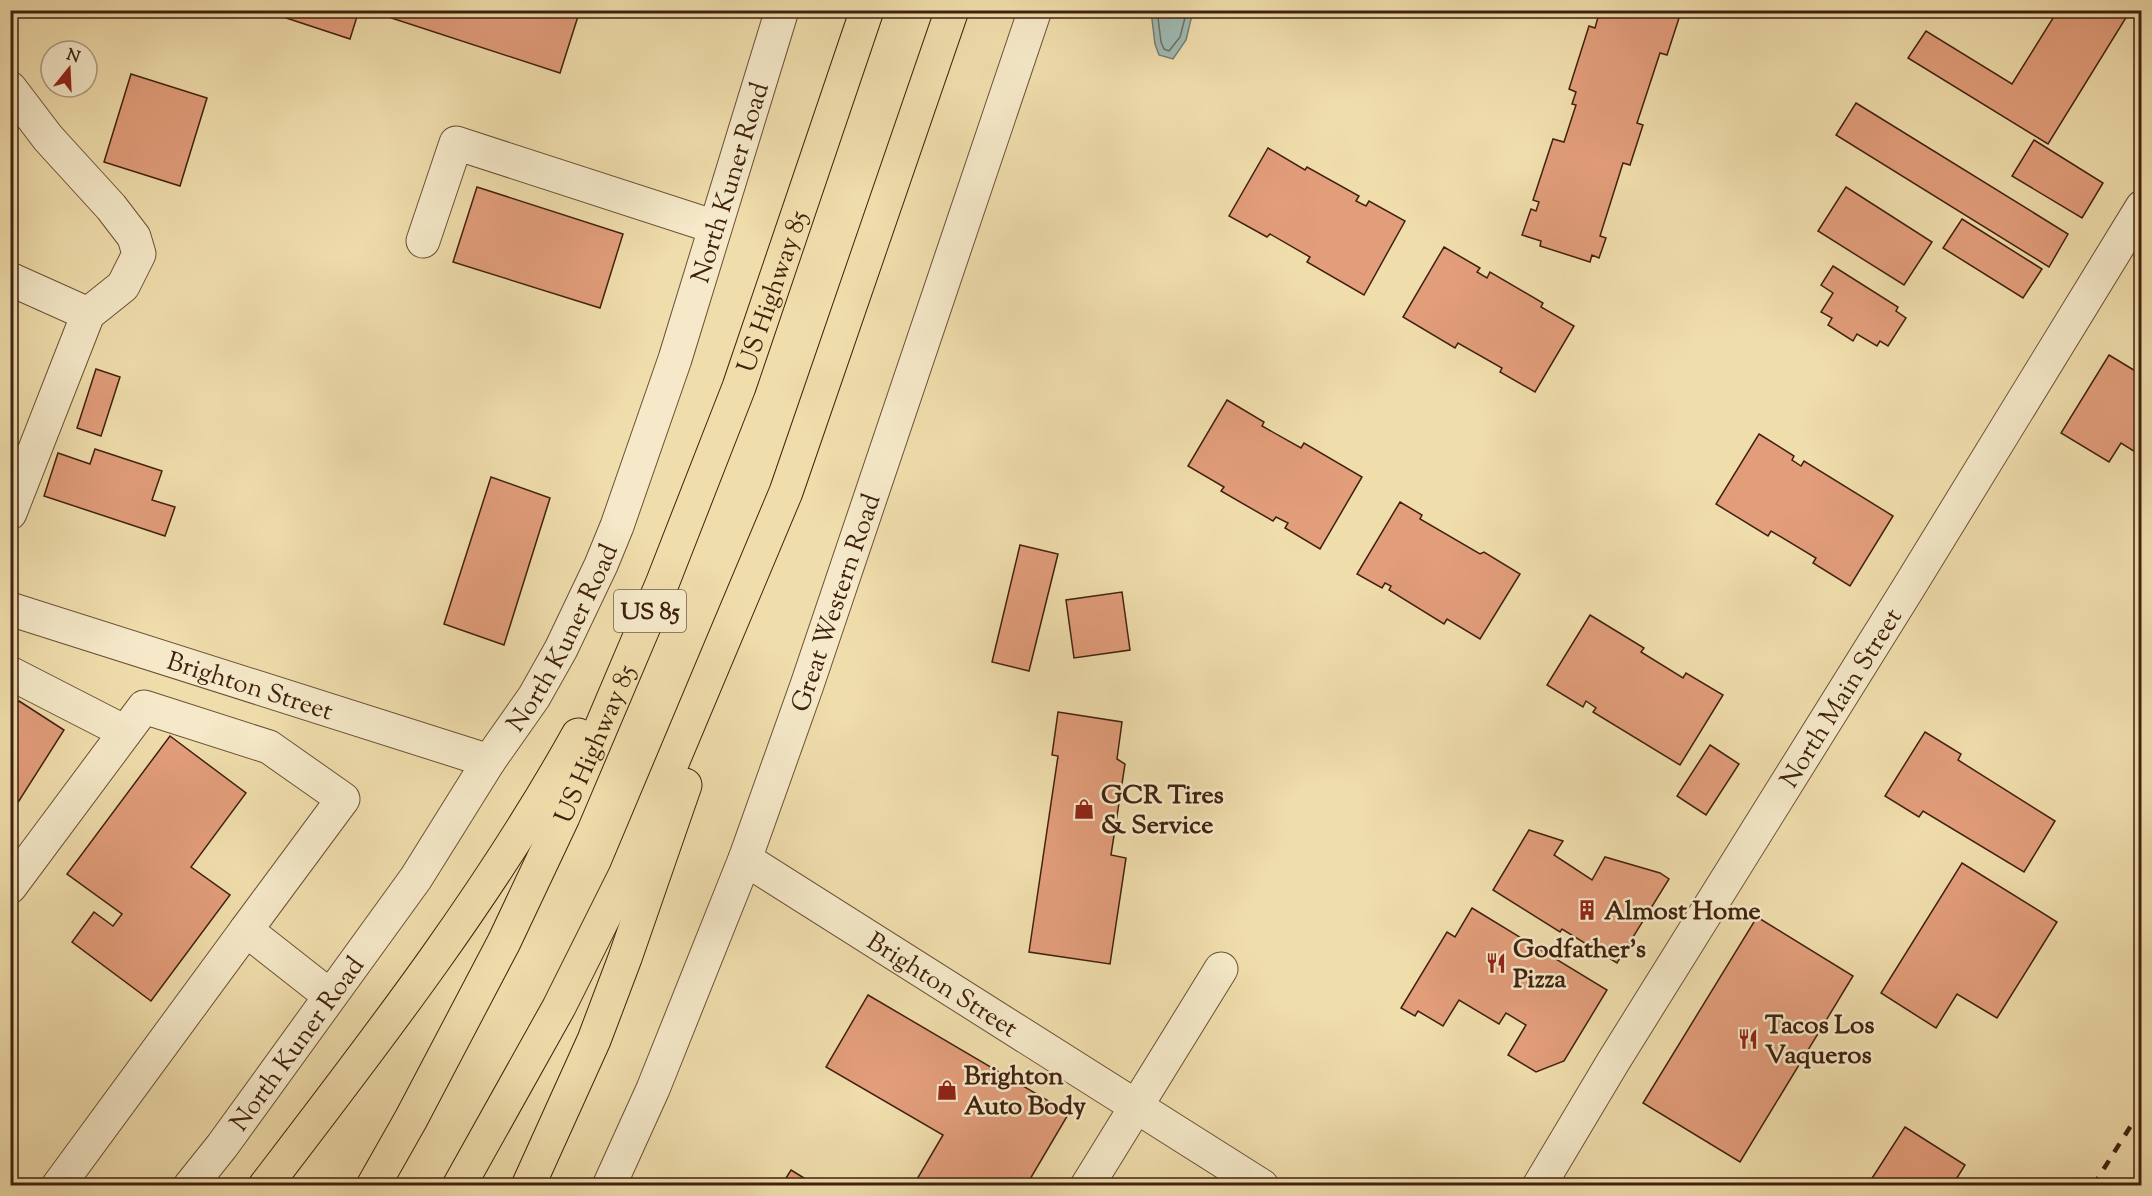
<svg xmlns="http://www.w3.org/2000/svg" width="2152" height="1196" font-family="'Sorts Mill Goudy',serif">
<rect width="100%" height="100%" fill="#f0ddac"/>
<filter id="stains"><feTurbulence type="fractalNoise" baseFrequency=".00333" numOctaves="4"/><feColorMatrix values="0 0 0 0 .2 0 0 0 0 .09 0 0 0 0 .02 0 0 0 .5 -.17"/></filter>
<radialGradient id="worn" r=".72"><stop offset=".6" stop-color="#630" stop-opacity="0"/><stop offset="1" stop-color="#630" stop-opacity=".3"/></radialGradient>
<polygon fill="#9ebab4" stroke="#787d72" stroke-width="1.5" points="1151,11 1193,11 1186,40 1173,59 1159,55 1155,44"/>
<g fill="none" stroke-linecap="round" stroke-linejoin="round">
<polyline stroke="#6f6e62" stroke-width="1.5" points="1157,10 1161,42 1164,49 1169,51 1180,37 1187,10"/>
</g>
<g fill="#e29d7b" stroke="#40210f" stroke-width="1.5">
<polygon points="262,10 359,10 350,39"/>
<polygon points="367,10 580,10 560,73"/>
<polygon points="1600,10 1666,10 1680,15 1667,55 1660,53 1637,123 1643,125 1630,165 1623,163 1600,236 1606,238 1599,258 1592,255 1590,262 1540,246 1541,241 1522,235 1531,209 1536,211 1539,202 1533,200 1553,139 1564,142 1576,105 1572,104 1576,92 1569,89 1589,26 1595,28"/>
<polygon points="2058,10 2118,10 2127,16 2048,144 1908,58 1926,31 2012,84"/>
<polygon points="131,74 207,98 180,186 104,162"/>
<polygon points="1856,103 2068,234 2049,267 1836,135"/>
<polygon points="2034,140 2103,183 2082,218 2012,176"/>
<polygon points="1268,148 1305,170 1307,167 1359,196 1356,201 1366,206 1369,201 1405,221 1364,295 1307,262 1310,257 1270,234 1267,237 1229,216"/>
<polygon points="477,187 623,234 600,308 453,262"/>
<polygon points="1846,187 1932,242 1904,285 1818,231"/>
<polygon points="1962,219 2042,269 2023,298 1943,248"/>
<polygon points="1444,247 1480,268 1477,272 1487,278 1490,272 1543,303 1541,307 1574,326 1535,392 1500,372 1502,368 1458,343 1455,348 1403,317"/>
<polygon points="1833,266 1898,307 1896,311 1906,318 1888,346 1880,341 1877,346 1857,334 1853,341 1828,325 1832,318 1821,312 1833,293 1821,285"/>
<polygon points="2109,355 2142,375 2142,452 2140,455 2121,443 2109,462 2061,433"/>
<polygon points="96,369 120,377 101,436 77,428"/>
<polygon points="1227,400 1264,422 1262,426 1301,448 1304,443 1362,477 1320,549 1285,528 1288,523 1276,517 1273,521 1221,491 1224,487 1188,466"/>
<polygon points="1759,434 1794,456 1792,460 1801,466 1804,461 1893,516 1850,586 1813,563 1816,558 1771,531 1768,536 1716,504"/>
<polygon points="95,449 162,471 152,500 175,507 165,536 44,496 58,453 90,464"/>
<polygon points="491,477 550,498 504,645 444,624"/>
<polygon points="1400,502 1422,515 1420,519 1480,554 1484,552 1520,574 1480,639 1447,619 1444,624 1389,590 1391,586 1385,583 1382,588 1357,574"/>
<polygon points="1020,545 1058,554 1029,671 992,662"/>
<polygon points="1122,592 1130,650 1074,658 1066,600"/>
<polygon points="1590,615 1644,648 1641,652 1683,678 1686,673 1723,695 1680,765 1593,712 1596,708 1586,701 1583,707 1547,685"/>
<polygon points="19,701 64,730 10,815 10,714"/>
<polygon points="1058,712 1122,722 1117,759 1125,764 1111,855 1126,858 1110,964 1029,952 1058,756 1052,755"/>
<polygon points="1925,732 1961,754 1958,760 2055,821 2024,872 1923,811 1919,817 1885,796"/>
<polygon points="170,736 246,793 191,867 230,895 151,1001 72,942 94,912 113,926 122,914 67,874"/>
<polygon points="1710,745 1739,764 1706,815 1677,796"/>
<polygon points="1529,830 1563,841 1554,855 1592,880 1605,857 1660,873 1669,879 1617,963 1562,929 1560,932 1493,890"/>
<polygon points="1962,863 2057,922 1997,1018 1957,994 1936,1028 1881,993"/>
<polygon points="1472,908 1607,990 1564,1061 1536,1072 1508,1055 1526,1025 1506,1013 1499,1024 1459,1000 1443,1026 1418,1011 1415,1016 1401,1008 1447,932 1455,937"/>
<polygon points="1757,917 1853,976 1740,1162 1643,1103"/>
<polygon points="868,995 1069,1113 1026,1186 913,1186 943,1135 826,1067"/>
<polygon points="1905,1127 1965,1165 1952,1186 1867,1186"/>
<polygon points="791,1170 817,1186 781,1186"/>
</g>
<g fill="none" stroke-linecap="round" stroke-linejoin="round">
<g stroke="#6c5036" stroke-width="35">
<g id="minor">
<polyline points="10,88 48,138 111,207 134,237 139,254 123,286 88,314 10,513"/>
<polyline points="423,241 456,143 715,227"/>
<polyline points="10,279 88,314"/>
<path id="s1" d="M10 609 489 761"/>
<polyline points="10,673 125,732"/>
<path id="s2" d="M745 859 1262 1186"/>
<polyline points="10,887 144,707 269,747 343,799 246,930"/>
<polyline points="58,1186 246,930 330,996"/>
<path id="s3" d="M190 1186 222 1146 416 878 489 761 534 697 561 649 601 565 617 526 675 359 782 10"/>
<path id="s4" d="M609 1186 653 1089 745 859 807 685 1035 10"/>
<polyline points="1087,1186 1221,969"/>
<path id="s5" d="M1539 1186 1613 1062 1909 587 2142 207"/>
</g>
</g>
<g stroke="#40210f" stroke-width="35">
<g id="highway">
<path d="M265 1186C376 1041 489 895 578 735"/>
<path id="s6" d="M373 1186 411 1119 504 942 563 817 662 584 739 387 867 10"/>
<polyline points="459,1186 559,1007 625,875 786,492 952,10"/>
<polyline points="528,1186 594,1040 625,958 685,785"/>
</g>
</g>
<use href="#minor" stroke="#f5e9c9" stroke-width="33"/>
<use href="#highway" stroke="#f0ddac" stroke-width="33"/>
<polyline stroke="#40210f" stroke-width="4.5" stroke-dasharray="10 10" stroke-linecap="butt" points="2093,1186 2142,1108"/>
</g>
<defs>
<g id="shop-bare" transform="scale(1.62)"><path d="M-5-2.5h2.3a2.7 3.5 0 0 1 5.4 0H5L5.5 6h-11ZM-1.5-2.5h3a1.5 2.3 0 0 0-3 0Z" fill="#8f2418" stroke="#f5e9c9" stroke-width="2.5" paint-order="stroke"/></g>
<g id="building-bare" transform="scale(1.62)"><path d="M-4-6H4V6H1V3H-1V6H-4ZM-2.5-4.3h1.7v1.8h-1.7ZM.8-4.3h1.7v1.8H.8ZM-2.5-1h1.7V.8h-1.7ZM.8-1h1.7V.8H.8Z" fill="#8f2418" stroke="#f5e9c9" stroke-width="2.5" paint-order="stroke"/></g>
<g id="restaurant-bare" transform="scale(1.62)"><path d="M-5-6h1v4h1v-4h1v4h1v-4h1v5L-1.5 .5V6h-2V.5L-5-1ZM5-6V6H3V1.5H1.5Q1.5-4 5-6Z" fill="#8f2418" stroke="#f5e9c9" stroke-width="2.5" paint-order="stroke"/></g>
</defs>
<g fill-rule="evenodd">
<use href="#shop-bare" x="1084" y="809"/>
<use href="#building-bare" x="1587" y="910"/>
<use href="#restaurant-bare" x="1496" y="963"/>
<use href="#restaurant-bare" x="1748" y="1039"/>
<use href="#shop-bare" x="947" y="1090"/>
</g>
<g text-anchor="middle" stroke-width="5" stroke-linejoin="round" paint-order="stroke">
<rect fill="#f5e9c9" stroke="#765d47" stroke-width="1.5" x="614" y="590" width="72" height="42" rx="4.5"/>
<g font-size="24" font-weight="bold" fill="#40210f">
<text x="650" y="619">US 85</text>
</g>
<g font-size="26" fill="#40210f" stroke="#f5e9c9">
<text dy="9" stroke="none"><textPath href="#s3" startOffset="1150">North Kuner Road</textPath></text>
<text dy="9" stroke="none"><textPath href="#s6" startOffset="981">US Highway 85</textPath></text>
<text dy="9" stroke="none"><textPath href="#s4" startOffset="626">Great Western Road</textPath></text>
<text dy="9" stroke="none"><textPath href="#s3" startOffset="664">North Kuner Road</textPath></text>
<text dy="9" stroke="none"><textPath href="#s1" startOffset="252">Brighton Street</textPath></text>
<text dy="9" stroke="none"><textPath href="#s5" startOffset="574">North Main Street</textPath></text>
<text dy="9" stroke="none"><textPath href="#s6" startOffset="495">US Highway 85</textPath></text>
<text dy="9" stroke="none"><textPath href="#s2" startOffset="234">Brighton Street</textPath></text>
<text dy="9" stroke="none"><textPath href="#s3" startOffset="178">North Kuner Road</textPath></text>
</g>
<g font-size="26" font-weight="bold" fill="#40210f" stroke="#f5e9c9" text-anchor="start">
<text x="1101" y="803">GCR Tires<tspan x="1101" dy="30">&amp; Service</tspan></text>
<text x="1604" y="919">Almost Home</text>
<text x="1513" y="957">Godfather's<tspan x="1513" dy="30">Pizza</tspan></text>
<text x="1765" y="1033">Tacos Los<tspan x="1765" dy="30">Vaqueros</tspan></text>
<text x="964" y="1084">Brighton<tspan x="964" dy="30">Auto Body</tspan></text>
</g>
</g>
<rect width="2152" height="1196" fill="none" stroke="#f0ddac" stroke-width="36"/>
<rect x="12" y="12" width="2128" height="1172" fill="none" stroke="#40210f" stroke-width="3"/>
<rect x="18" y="18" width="2116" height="1160" fill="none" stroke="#40210f" stroke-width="1.5"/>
<g transform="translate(69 69) rotate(18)"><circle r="28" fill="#f5e9c9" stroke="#ad997f" stroke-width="1.5"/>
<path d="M0-4.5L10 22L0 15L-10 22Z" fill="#8f2418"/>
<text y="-9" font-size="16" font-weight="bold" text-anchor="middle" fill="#40210f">N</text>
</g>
<rect width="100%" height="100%" filter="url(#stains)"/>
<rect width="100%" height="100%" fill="url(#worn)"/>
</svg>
